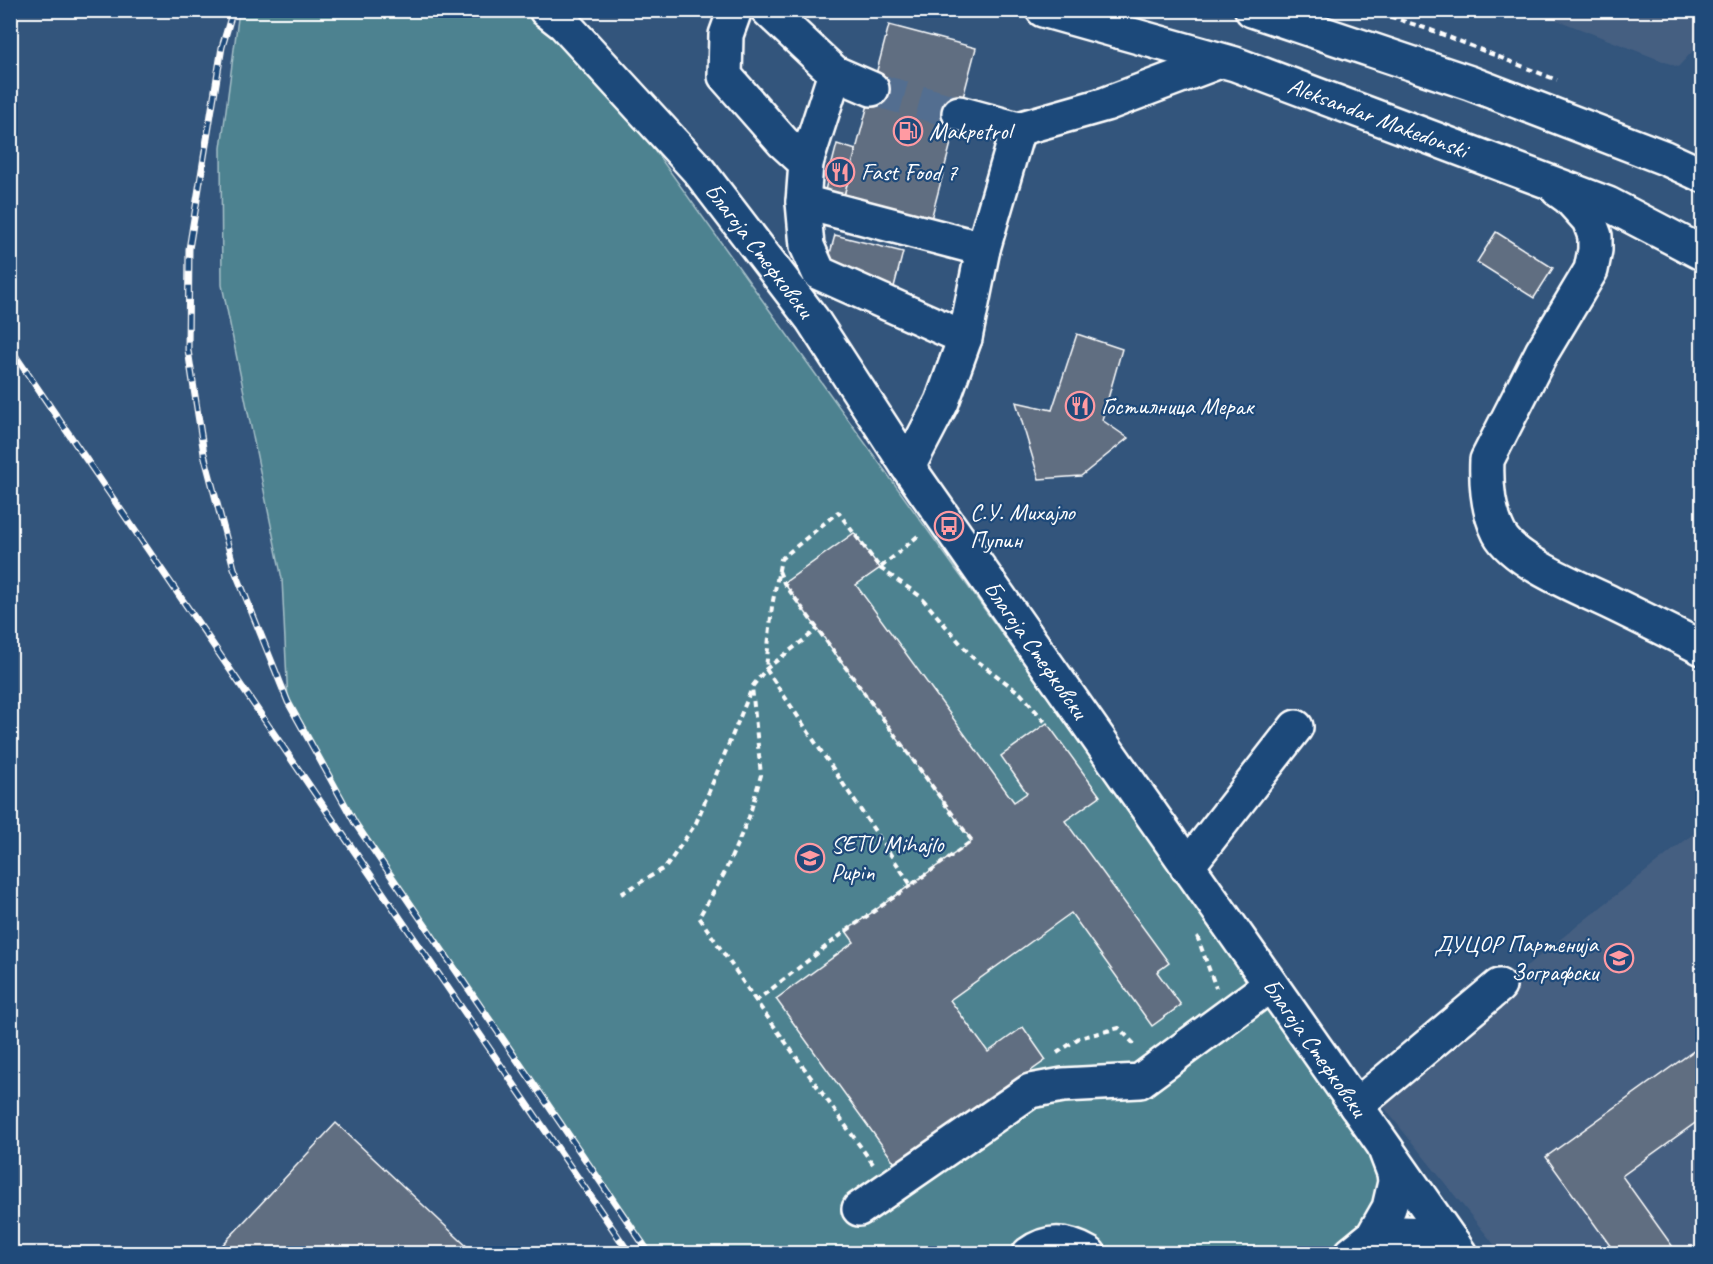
<svg xmlns="http://www.w3.org/2000/svg" width="1713" height="1264" font-family="Caveat,sans-serif">
<rect width="100%" height="100%" fill="#33557c"/>
<filter id="ink" filterUnits="userSpaceOnUse"><feTurbulence type="fractalNoise" baseFrequency=".0167" numOctaves="2"/><feDisplacementMap in="SourceGraphic" scale="12" xChannelSelector="R" yChannelSelector="G"/><feConvolveMatrix kernelMatrix="1 2 1 2 8 2 1 2 1" color-interpolation-filters="sRGB"/></filter>
<g filter="url(#ink)">
<g fill="#455f81">
<polygon points="1534,11 1702,11 1702,41 1678,67"/>
<polygon points="1702,827 1702,1253 1501,1253 1370,1090"/>
</g>
<polygon fill="#4e8290" stroke="#a6c0c8" stroke-width="1.5" points="546,10 564,24 1447,1253 650,1253 355,823 288,702 282,579 222,285 221,148 239,11"/>
<g fill="#616e81" stroke="#fff" stroke-width="1.5">
<polygon points="889,25 976,48 930,223 843,199"/>
<polygon points="837,144 856,150 843,199 824,194"/>
<polygon points="1496,232 1553,268 1534,298 1477,262"/>
<polygon points="835,235 903,252 894,287 826,268"/>
<polygon points="1077,334 1122,349 1102,420 1128,438 1081,476 1039,479 1016,402 1052,410"/>
<polygon points="854,533 880,568 856,585 1014,802 1027,793 1001,756 1047,723 1100,796 1065,821 1169,963 1157,972 1181,1005 1152,1026 1071,913 950,1000 988,1052 1023,1027 1046,1060 897,1166 776,999 854,942 846,931 972,841 784,583"/>
<polygon points="1702,1045 1702,1118 1622,1176 1678,1254 1616,1254 1546,1157"/>
<polygon points="336,1123 475,1254 214,1254"/>
</g>
<g fill="none" stroke-linecap="round" stroke-linejoin="round">
<polyline stroke="#526e90" stroke-width="33" stroke-dasharray="33 16" stroke-linecap="butt" points="872,89 959,113"/>
<g stroke="#fff" stroke-width="38">
<g id="minor">
<path id="s1" d="M546 10 564 24 699 171 812 319 908 467 1460 1254"/>
<polyline points="735,10 726,35 725,76 783,142 806,163"/>
<polyline points="768,10 835,73 872,89"/>
<path id="s2" d="M1043 10 1235 64 1608 204 1702 253"/>
<polyline points="1252,10 1470,83 1665,158 1702,175"/>
<polyline points="835,73 806,163 803,202 807,246 819,273 965,338"/>
<polyline points="959,113 1018,129 1106,104 1220,61"/>
<path d="M1558 190 1569 198 1589 220 1595 236V250L1591 270 1542 352 1487 460C1486 484 1488 511 1499 533 1514 562 1582 589 1611 603 1642 618 1672 633 1702 648"/>
<polyline points="803,202 983,249"/>
<polyline points="908,467 942,402 965,338 983,249 1018,129"/>
<polyline points="1187,867 1296,727"/>
<polyline points="1356,1106 1499,986"/>
<polyline points="859,1209 1030,1091 1063,1085 1140,1081 1270,985"/>
<path d="M1373 1236C1405 1230 1423 1233 1453 1243"/>
<path d="M1029 1254C1049 1239 1069 1242 1089 1254"/>
<polyline points="1351,1254 1373,1236 1389,1208 1395,1182 1394,1173 1386,1152"/>
</g>
</g>
<g stroke="#fff" stroke-width="4" stroke-dasharray="6 4.5" stroke-linecap="butt">
<polyline points="1370,10 1431,30 1557,80"/>
<polyline points="880,568 920,596 972,657 1021,694 1046,723"/>
<polyline points="779,571 784,583 972,841 911,885 766,669 772,606 781,559 838,512 880,568 919,535"/>
<polyline points="621,894 666,867 696,823 752,688"/>
<polyline points="1197,936 1216,988"/>
<polyline points="756,1001 699,917 724,874 749,817 761,775 752,687 766,669 818,629"/>
<polyline points="1057,1053 1079,1038 1119,1028 1135,1045"/>
<polyline points="873,1164 756,1001 846,931 911,885"/>
</g>
<use href="#minor" stroke="#1f4a7a" stroke-width="33"/>
<g stroke="#fff" stroke-width="7">
<g id="rail">
<polyline points="233,10 222,47 189,249 188,350 204,454 234,568 288,702 355,823 650,1254"/>
<polyline points="10,348 630,1254"/>
</g>
</g>
<use href="#rail" stroke="#1f4a7a" stroke-width="4.5" stroke-dasharray="14" stroke-linecap="butt"/>
</g>
</g>
<defs>
<g id="fuel-ring" transform="scale(1.5)"><circle r="9.5" fill="#1f4a7a" stroke="#ff9aa2" stroke-width="1.5"/><path d="M-5.5-6h7V0h2V4h1.3V-2.5L3-4.5l.8-.8L6-3V5H2.5V1h-1V6h-7ZM-4.2-4.7v3.2H.2V-4.7Z" fill="#ff9aa2"/></g>
<g id="restaurant-ring" transform="scale(1.5)"><circle r="9.5" fill="#1f4a7a" stroke="#ff9aa2" stroke-width="1.5"/><path d="M-5-6h1v4h1v-4h1v4h1v-4h1v5L-1.5 .5V6h-2V.5L-5-1ZM5-6V6H3V1.5H1.5Q1.5-4 5-6Z" fill="#ff9aa2"/></g>
<g id="bus-ring" transform="scale(1.5)"><circle r="9.5" fill="#1f4a7a" stroke="#ff9aa2" stroke-width="1.5"/><path d="M-5-6H5V4H4V6H2V4H-2V6H-4V4H-5ZM-3.5-4V0h7V-4ZM-3.5 1.2v1.5H-2V1.2ZM2 1.2v1.5H3.5V1.2Z" fill="#ff9aa2"/></g>
<g id="school-ring" transform="scale(1.5)"><circle r="9.5" fill="#1f4a7a" stroke="#ff9aa2" stroke-width="1.5"/><path d="M0-5L7-2L0 1L-7-2ZM-4 1L0 2.5L4 1V4Q0 6-4 4Z" fill="#ff9aa2"/></g>
</defs>
<g fill-rule="evenodd">
<use href="#fuel-ring" x="908" y="131"/>
<use href="#restaurant-ring" x="840" y="172"/>
<use href="#restaurant-ring" x="1080" y="406"/>
<use href="#bus-ring" x="949" y="526"/>
<use href="#school-ring" x="810" y="858"/>
<use href="#school-ring" x="1619" y="958"/>
</g>
<g text-anchor="middle" stroke-width="4.5" stroke-linejoin="round" paint-order="stroke">
<g font-size="24" fill="#fff" stroke="#1f4a7a">
<text dy="8" stroke="none"><textPath href="#s2" startOffset="352">Aleksandar Makedonski</textPath></text>
<text dy="8" stroke="none"><textPath href="#s1" startOffset="322">Благоја Стефковски</textPath></text>
<text dy="8" stroke="none"><textPath href="#s1" startOffset="808">Благоја Стефковски</textPath></text>
<text dy="8" stroke="none"><textPath href="#s1" startOffset="1294">Благоја Стефковски</textPath></text>
</g>
<g font-size="24" fill="#fff" stroke="#1f4a7a" text-anchor="start">
<text x="929" y="139">Makpetrol</text>
<text x="861" y="180">Fast Food 7</text>
<text x="1101" y="414">Гостилница Мерак</text>
<text x="970" y="520">С.У. Михајло<tspan x="970" dy="28">Пупин</tspan></text>
<text x="831" y="852">SETU Mihajlo<tspan x="831" dy="28">Pupin</tspan></text>
<text x="1598" y="952" text-anchor="end">ДУЦОР Партенија<tspan x="1598" dy="28">Зографски</tspan></text>
</g>
</g>
<rect width="1713" height="1264" fill="none" stroke="#1f4a7a" stroke-width="36"/>
<rect x="18" y="18" width="1677" height="1228" fill="none" stroke="#fff" stroke-width="2" filter="url(#ink)"/>
</svg>
